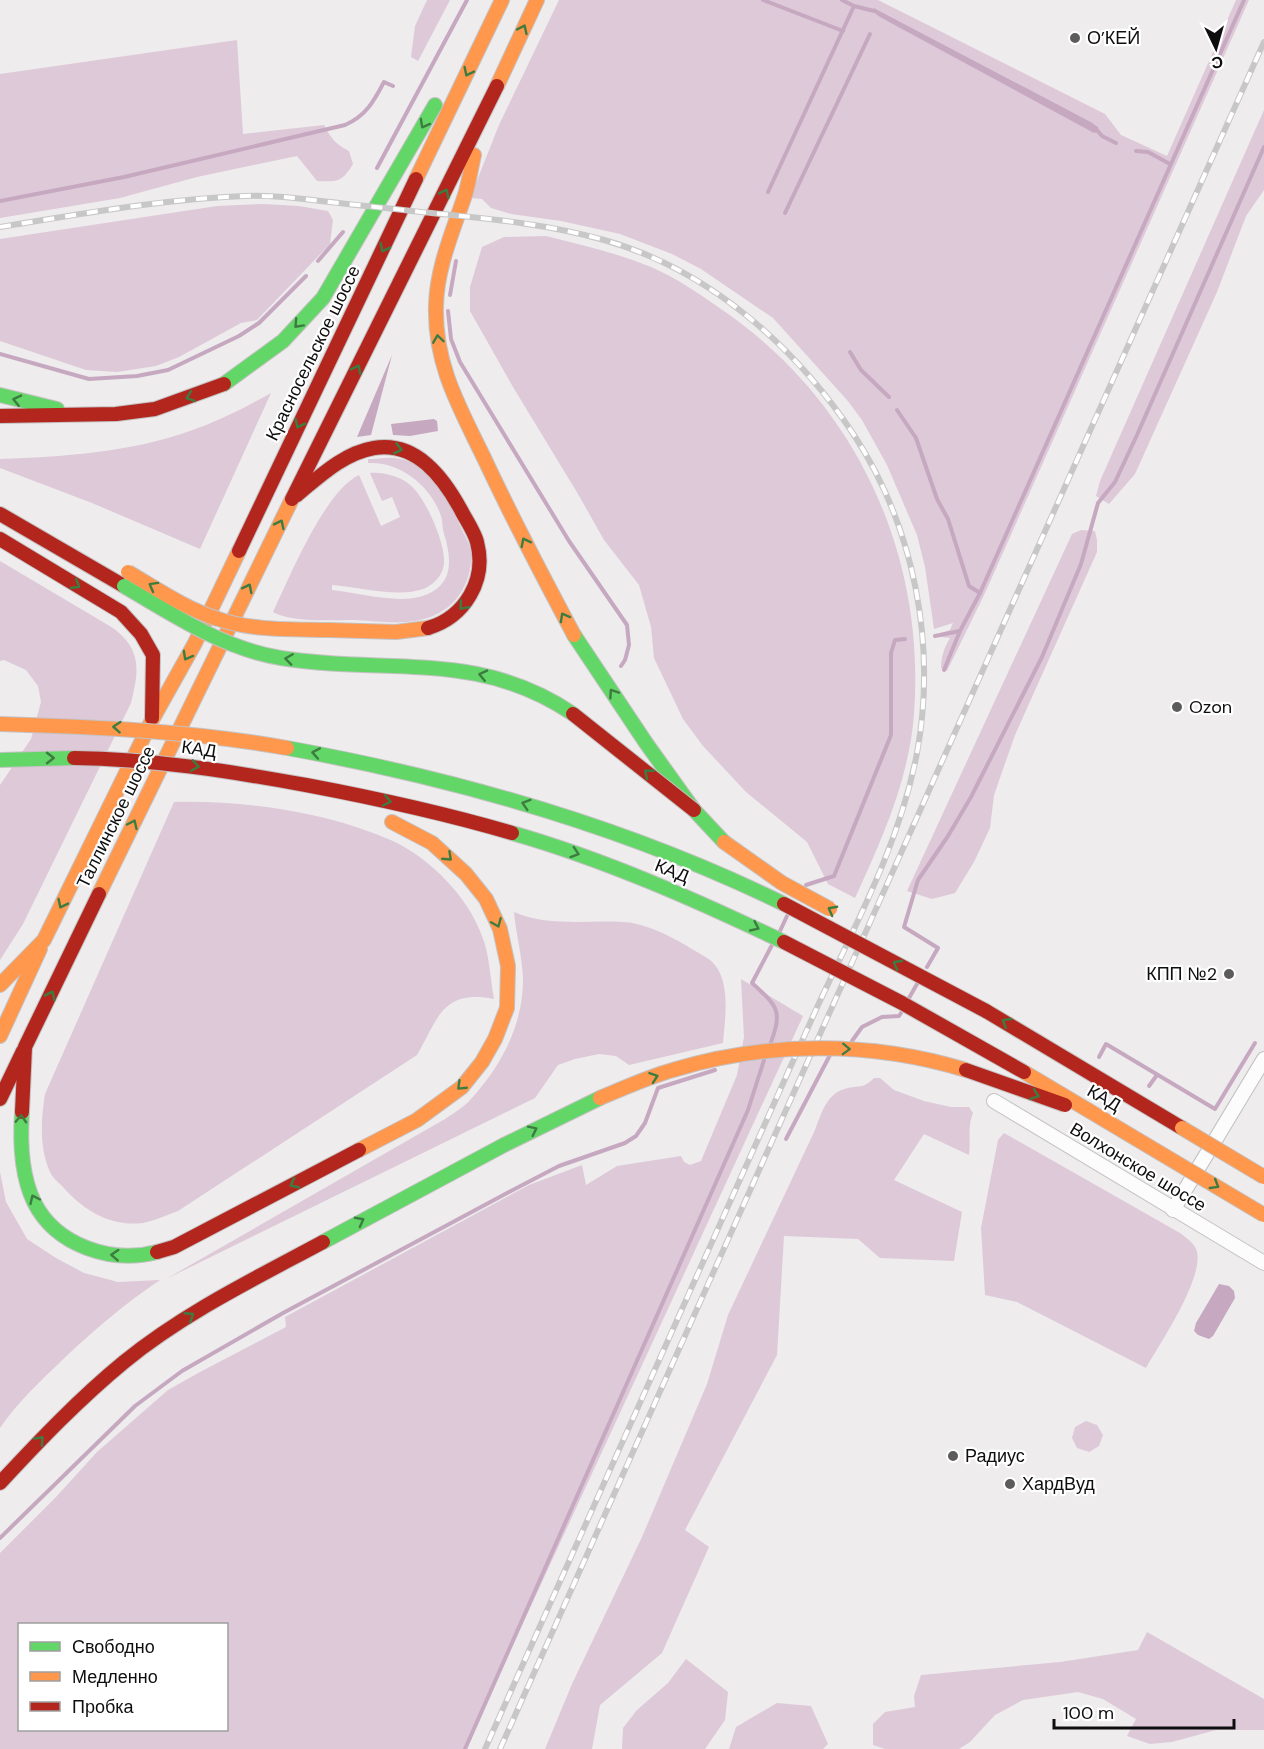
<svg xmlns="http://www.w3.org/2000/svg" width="1264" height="1749" font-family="'DM Sans',sans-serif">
<rect width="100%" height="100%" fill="#eeeced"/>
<g fill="#dec9d9" fill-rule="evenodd">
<polygon points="427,0 450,0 418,61 411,57 415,26"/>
<path d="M559 0H878L1105 114 1121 135 1167 156 1236 0H1249L985 593 947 671 941 668C941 657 944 648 950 638L941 637V633L950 630 953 623 934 629 925 567 917 535 887 465 862 420 847 400 773 318 701 269 672 254 620 234 561 221 511 214 491 208 482 199 470 198 499 125ZM874 8 1091 122 1098 127 878 16 871 10Z"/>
<path d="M237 40 243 134 324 125C331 139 336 144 349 151L353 164C342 182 338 182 317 181L297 156 197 177 120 198 0 218V74Z"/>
<polygon points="1264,110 1264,190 1246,216 1217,292 1135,474 1109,504 1096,496 1100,481"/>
<polygon points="262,204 299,206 328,211 333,220 330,244 257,320 241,323 179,357 156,366 117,372 86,370 0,341 0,239 217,206"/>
<path d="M546 236C582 245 617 253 651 267 677 278 701 295 724 311 856 403 926 554 914 714 909 780 882 839 855 898L828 884 807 842 746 792 703 746 683 719 654 658 651 627 639 585 604 540 578 494 513 387 470 311V287L482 247 504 237Z"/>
<path d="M271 393 200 549 92 503 0 468V459C61 457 130 452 187 432 217 422 244 408 271 393Z"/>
<path d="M368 459C378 459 390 456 400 459 432 465 451 506 463 532 466 538 471 546 471 553 472 580 459 604 435 615 411 627 379 621 353 620 330 620 293 623 273 612 290 576 325 491 359 475L381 526 400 517 392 497 382 501 370 473C384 472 398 476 409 484 425 496 445 542 444 562 444 574 434 585 423 589 398 598 359 587 332 585V590C357 593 395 603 419 597 453 588 453 562 444 534 442 528 443 522 441 516 431 486 400 461 368 463Z"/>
<polygon points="1081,530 1095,531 1097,540 1097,552 1015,735 994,795 990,828 974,862 955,893 932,899 907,891 1072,534"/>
<path d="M0 561 113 628C142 650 139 670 131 703L23 924 0 960V785L31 739 41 702 38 686 26 670 4 660 0 661Z"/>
<path d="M174 802C244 800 328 812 393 841 431 859 468 897 482 936 490 956 490 978 494 999 442 989 438 1019 417 1055L178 1211C167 1215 154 1221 143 1223 110 1227 83 1210 62 1186 58 1182 52 1177 50 1172 39 1147 41 1120 45 1094Z"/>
<path d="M514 912C550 927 585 920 623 922 645 923 668 935 687 946 694 951 704 955 710 960 732 978 725 1018 723 1043L629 1065 616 1056 599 1054 575 1059 558 1065 535 1098 166 1279 445 1119C454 1113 464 1107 471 1099 501 1066 522 1027 523 982 523 959 516 935 514 912Z"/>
<path d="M741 979 803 1016 465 1749H0V1553L56 1497 97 1452 168 1390 200 1372 286 1327 285 1317 529 1185 582 1165 586 1185 617 1166 681 1156 684 1162 690 1165 701 1161 737 1075 744 1037ZM20 1624H226V1730H20Z"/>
<path d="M874 1078H880L894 1090 924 1101 951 1107H969L973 1113C967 1129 971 1138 969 1155L924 1134 894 1180 962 1212 954 1261 880 1258 858 1239 784 1236 777 1355 685 1530 709 1547 662 1653 600 1705 592 1749H545L572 1684 642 1537 707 1384 728 1315 815 1130C822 1112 827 1092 848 1088 861 1085 863 1089 874 1078Z"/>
<path d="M1004 1133 1180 1233C1185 1237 1194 1243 1196 1249 1207 1274 1159 1345 1146 1368L1017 1302 985 1295 981 1228 998 1140Z"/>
<path d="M0 1172 6 1202 27 1239 56 1258 84 1273 118 1282 160 1280C121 1306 87 1336 53 1369 33 1388 15 1406 0 1428Z"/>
<polygon points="1086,1421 1097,1425 1103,1435 1099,1446 1089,1452 1077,1448 1072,1438 1075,1427"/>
<polygon points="1147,1632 1264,1699 1264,1730 1216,1730 1172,1742 1150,1744 1127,1736 1136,1719 1103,1699 1078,1692 1023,1700 995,1715 970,1742 959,1749 885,1749 873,1745 873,1724 885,1712 915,1707 914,1696 921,1675 1060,1662 1138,1650"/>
<polygon points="686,1659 728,1692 725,1720 705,1749 622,1749 623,1728 637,1710 668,1683"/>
<polygon points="777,1703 811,1706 828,1744 823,1749 729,1749 736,1727"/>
</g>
<g fill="#c6a9c0">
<polygon points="874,8 1091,122 1098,127 1099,132 1094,133 878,16 871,10"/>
<polygon points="392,355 371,435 357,437"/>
<polygon points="434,419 437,421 438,431 410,436 393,435 391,424"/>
<polygon points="1219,1284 1229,1286 1234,1291 1235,1298 1213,1336 1209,1339 1198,1335 1194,1331 1196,1323"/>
</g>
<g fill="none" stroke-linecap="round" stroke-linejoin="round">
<g stroke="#c6a9c0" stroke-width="4">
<polyline points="763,0 843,31"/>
<polyline points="854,6 874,11"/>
<polyline points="1097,130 1102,136 1116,143"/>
<polyline points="1136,151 1148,152 1170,164"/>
<polyline points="377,168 467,0"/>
<polyline points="768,192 854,6 842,0"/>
<path d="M0 201 124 177 345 125C366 116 374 101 384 82L393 86"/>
<polyline points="785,213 870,34"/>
<polyline points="318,261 343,232"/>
<polyline points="450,295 456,261"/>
<polyline points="448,311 451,339 460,362 569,541 627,625 629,645 625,660 621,666"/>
<polyline points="850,352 861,370 889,397"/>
<polyline points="0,354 89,379 137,376 168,370 239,336 259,323 306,276"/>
<polyline points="897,410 916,438 937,499 948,519 969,586 980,593"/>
<polyline points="935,636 960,631 980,593 1244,0"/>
<polyline points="944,670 960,631"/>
<polyline points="806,885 834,876 891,735 891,653 895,640 905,639"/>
<polyline points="780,931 787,916"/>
<polyline points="927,967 938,948 904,927 918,880 948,836 971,797 1042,657 1081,564 1098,503 1115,482 1137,435 1264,147"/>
<polyline points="909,998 917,984"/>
<polyline points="852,1041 862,1027 882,1017 899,1016 901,1013"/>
<path d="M770 1045C783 1010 778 1007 752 983L772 945"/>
<polyline points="1099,1057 1106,1044 1215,1109 1255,1043"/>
<polyline points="1149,1086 1157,1075"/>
<polyline points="786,1139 830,1055"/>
<polyline points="0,1538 135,1406 182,1371 283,1313 509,1192 559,1166 625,1143 636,1136 645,1123 658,1088 715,1070"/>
<polyline points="465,1749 748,1110 764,1060"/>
</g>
<g stroke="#c4c2c3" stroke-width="16">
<g id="street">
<polyline points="994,1101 1264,1263"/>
<polyline points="1173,1210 1264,1059"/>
</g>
</g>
<g stroke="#c4c2c3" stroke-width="16">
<g id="fast">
<polyline points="224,384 283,341 323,298 435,105"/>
<polyline points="0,395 57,409"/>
<polyline points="574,635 646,743 694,810 724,842"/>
<polyline points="0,760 74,758"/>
<path d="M22 1112C20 1141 21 1175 34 1202 56 1246 112 1264 157 1252"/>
<polyline points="323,1242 504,1145 600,1098"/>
</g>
</g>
<g stroke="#c4c2c3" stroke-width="16">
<g id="slow">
<polyline points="497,86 537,0"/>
<path d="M474 155C471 168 469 182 465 195 453 231 437 267 436 305 434 365 460 408 485 460 513 520 543 577 574 635"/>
<polyline points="416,179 502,0"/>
<polyline points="329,630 396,632 428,628"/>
<polyline points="99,894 292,499"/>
<polyline points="0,985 44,940 152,720 195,643 239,551"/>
<polyline points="0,1036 40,949"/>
<polyline points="359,1150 417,1120 462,1087 482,1062 495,1039 507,1008 508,966 500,929 486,899 466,874 432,843 392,822"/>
</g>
</g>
<g stroke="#c4c2c3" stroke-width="16">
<g id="jam">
<polyline points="0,416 116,414 155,409 224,384"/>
<path d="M297 495C320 476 344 453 374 448 416 441 443 477 461 510 466 520 474 531 477 542 487 580 465 617 428 628"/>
<polyline points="292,499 497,86"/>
<polyline points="0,514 124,586"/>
<polyline points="0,539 121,612 141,634 153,655 152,718"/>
<polyline points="239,551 416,179"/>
<polyline points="986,1011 1182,1128"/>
<polyline points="0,1099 23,1051"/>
<polyline points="22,1112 25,1047 99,894"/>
<polyline points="157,1252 174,1247 359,1150"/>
<path d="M0 1483C39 1441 79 1399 124 1362 184 1313 256 1278 323 1242"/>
</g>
</g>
<use href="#street" stroke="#fcfcfc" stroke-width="14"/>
<use href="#fast" stroke="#63d668" stroke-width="14"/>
<use href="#slow" stroke="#ff974d" stroke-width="14"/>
<use href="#jam" stroke="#b3261e" stroke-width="14"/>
<g stroke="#c8c7c8" stroke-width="6">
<g id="rail">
<path d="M0 227C81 214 163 199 245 196 270 195 296 198 321 201 355 205 388 208 421 212 482 218 544 223 604 240 708 269 795 346 854 435 914 527 937 644 917 753 900 842 857 922 819 1003L485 1749"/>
<polyline points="500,1749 1264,42"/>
</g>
</g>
<use href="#rail" stroke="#fff" stroke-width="4" stroke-dasharray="11" stroke-linecap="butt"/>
<g stroke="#c4c2c3" stroke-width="16" stroke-linecap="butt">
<g id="fast-bridge">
<path d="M124 586C173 615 224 649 281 658 386 675 478 649 573 714"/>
<path d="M287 748C458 779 627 827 784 904"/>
<path d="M512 833C606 860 696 900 784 942"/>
</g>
</g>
<g stroke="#c4c2c3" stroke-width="16" stroke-linecap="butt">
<g id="slow-bridge">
<path d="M128 572C157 589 186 609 218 619 253 631 293 629 329 630"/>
<path d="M0 724C96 727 192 731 287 748"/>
<polyline points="724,842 782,883 830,909"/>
<polyline points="1024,1072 1264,1215"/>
<path d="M600 1098C624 1088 648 1077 673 1070 768 1041 871 1041 966 1070"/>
<polyline points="1182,1128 1264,1177"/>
</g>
</g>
<g stroke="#c4c2c3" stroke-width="16" stroke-linecap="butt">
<g id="jam-bridge">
<polyline points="573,714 694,810"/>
<path d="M74 758C152 759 229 771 306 785 375 798 444 813 512 833"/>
<polyline points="784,904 986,1011"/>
<polyline points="784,942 902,1003 1024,1072"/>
<polyline points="966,1070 1065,1105"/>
</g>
</g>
<use href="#fast-bridge" stroke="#63d668" stroke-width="14"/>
<use href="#slow-bridge" stroke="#ff974d" stroke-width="14"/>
<use href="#jam-bridge" stroke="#b3261e" stroke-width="14"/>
</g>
<defs><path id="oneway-chevron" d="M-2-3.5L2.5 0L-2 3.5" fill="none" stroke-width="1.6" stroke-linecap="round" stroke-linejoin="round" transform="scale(1.5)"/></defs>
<g stroke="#3d7c40">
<use href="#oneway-chevron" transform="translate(523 29) rotate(-65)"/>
<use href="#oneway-chevron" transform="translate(468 72) rotate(116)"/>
<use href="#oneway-chevron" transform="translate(424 124) rotate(119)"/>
<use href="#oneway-chevron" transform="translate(445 193) rotate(-64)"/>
<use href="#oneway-chevron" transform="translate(384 248) rotate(116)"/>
<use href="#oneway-chevron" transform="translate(298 324) rotate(133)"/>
<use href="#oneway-chevron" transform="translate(438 339) rotate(-98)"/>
<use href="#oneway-chevron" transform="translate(357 369) rotate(-64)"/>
<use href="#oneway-chevron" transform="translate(190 397) rotate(161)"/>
<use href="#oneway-chevron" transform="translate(17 400) rotate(-167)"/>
<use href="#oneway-chevron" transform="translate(299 424) rotate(116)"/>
<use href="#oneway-chevron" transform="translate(398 449) rotate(13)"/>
<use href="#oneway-chevron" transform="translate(280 524) rotate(-64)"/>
<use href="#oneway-chevron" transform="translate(525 542) rotate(-117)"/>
<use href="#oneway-chevron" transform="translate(76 585) rotate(31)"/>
<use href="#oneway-chevron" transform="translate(153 586) rotate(-151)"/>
<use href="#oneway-chevron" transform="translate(248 588) rotate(-63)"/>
<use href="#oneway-chevron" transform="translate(463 606) rotate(130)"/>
<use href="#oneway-chevron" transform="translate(564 617) rotate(-119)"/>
<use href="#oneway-chevron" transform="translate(187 656) rotate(119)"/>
<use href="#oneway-chevron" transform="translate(289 659) rotate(-172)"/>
<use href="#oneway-chevron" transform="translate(483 675) rotate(-167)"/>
<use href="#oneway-chevron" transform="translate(613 693) rotate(-124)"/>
<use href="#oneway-chevron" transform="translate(117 727) rotate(-176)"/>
<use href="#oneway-chevron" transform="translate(316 753) rotate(-170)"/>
<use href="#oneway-chevron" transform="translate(50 758)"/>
<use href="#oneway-chevron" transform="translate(195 766) rotate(8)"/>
<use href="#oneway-chevron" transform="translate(648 773) rotate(-141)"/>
<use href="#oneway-chevron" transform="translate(387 801) rotate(12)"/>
<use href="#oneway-chevron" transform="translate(526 804) rotate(-163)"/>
<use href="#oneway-chevron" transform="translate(133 824) rotate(-65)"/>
<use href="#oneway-chevron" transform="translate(575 853) rotate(18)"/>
<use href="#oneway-chevron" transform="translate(448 857) rotate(43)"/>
<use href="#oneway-chevron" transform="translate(62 904) rotate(116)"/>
<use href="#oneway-chevron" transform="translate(832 910) rotate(-152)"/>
<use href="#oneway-chevron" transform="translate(497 923) rotate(67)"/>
<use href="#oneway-chevron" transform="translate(755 927) rotate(25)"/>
<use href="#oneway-chevron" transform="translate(897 964) rotate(-152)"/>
<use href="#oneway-chevron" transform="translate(51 995) rotate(-64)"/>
<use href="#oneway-chevron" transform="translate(1006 1022) rotate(-149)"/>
<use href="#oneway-chevron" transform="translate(846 1049) rotate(2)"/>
<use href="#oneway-chevron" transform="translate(654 1077) rotate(-19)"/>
<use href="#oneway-chevron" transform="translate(461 1086) rotate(136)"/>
<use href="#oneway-chevron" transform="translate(1035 1095) rotate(19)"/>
<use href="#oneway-chevron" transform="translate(21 1119) rotate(-88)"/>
<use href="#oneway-chevron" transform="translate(533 1130) rotate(-26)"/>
<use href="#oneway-chevron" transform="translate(294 1184) rotate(152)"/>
<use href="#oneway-chevron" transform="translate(1215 1185) rotate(31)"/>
<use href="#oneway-chevron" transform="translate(34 1199) rotate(-115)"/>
<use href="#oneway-chevron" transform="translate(360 1221) rotate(-28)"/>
<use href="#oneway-chevron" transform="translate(115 1255) rotate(-177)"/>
<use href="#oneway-chevron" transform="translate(190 1316) rotate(-33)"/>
<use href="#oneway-chevron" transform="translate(40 1440) rotate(-47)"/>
</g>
<g fill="#5d5c5d" stroke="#fff" stroke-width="2">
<circle cx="1075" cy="38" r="6"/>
<circle cx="1177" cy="707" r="6"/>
<circle cx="1229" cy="974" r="6"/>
<circle cx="953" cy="1456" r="6"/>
<circle cx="1010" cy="1484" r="6"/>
</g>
<g text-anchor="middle" stroke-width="4.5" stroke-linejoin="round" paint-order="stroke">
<g font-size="18" fill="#0f0e0f" stroke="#fff" text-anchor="start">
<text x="1087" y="44">О’КЕЙ</text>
<text x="1189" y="713">Ozon</text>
<text x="1217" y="980" text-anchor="end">КПП №2</text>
<text x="965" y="1462">Радиус</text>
<text x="1022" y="1490">ХардВуд</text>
</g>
<g font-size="18" fill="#0f0e0f" stroke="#fff">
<text transform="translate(313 353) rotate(-64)" y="6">Красносельское шоссе</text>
<text transform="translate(199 749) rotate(8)" y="6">КАД</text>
<text transform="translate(116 817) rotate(-64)" y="6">Таллинское шоссе</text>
<text transform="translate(672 871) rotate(22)" y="6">КАД</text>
<text transform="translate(1104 1098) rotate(30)" y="6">КАД</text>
<text transform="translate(1138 1167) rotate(31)" y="6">Волхонское шоссе</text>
</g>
</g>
<rect x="18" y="1623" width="210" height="108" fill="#ffffff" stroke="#9f9f9f" stroke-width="1.5"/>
<rect x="30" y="1642" width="30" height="9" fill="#63d668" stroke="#9f9f9f" stroke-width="1.5"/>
<text x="72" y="1653" font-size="18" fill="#0f0e0f">Свободно</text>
<rect x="30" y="1672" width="30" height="9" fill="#ff974d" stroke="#9f9f9f" stroke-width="1.5"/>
<text x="72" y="1683" font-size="18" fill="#0f0e0f">Медленно</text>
<rect x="30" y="1702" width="30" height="9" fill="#b3261e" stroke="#9f9f9f" stroke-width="1.5"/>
<text x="72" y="1713" font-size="18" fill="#0f0e0f">Пробка</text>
<g transform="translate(1216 48) rotate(175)" stroke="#ffffff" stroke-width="4.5" paint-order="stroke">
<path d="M0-4.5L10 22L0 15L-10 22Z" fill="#0f0e0f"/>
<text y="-9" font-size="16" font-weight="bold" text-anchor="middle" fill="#0f0e0f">С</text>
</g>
<path d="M1054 1719v9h180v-9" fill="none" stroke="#0f0e0f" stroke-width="3"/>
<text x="1063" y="1719" font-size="18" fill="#0f0e0f" stroke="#ffffff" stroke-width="4.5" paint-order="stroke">100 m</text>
</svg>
